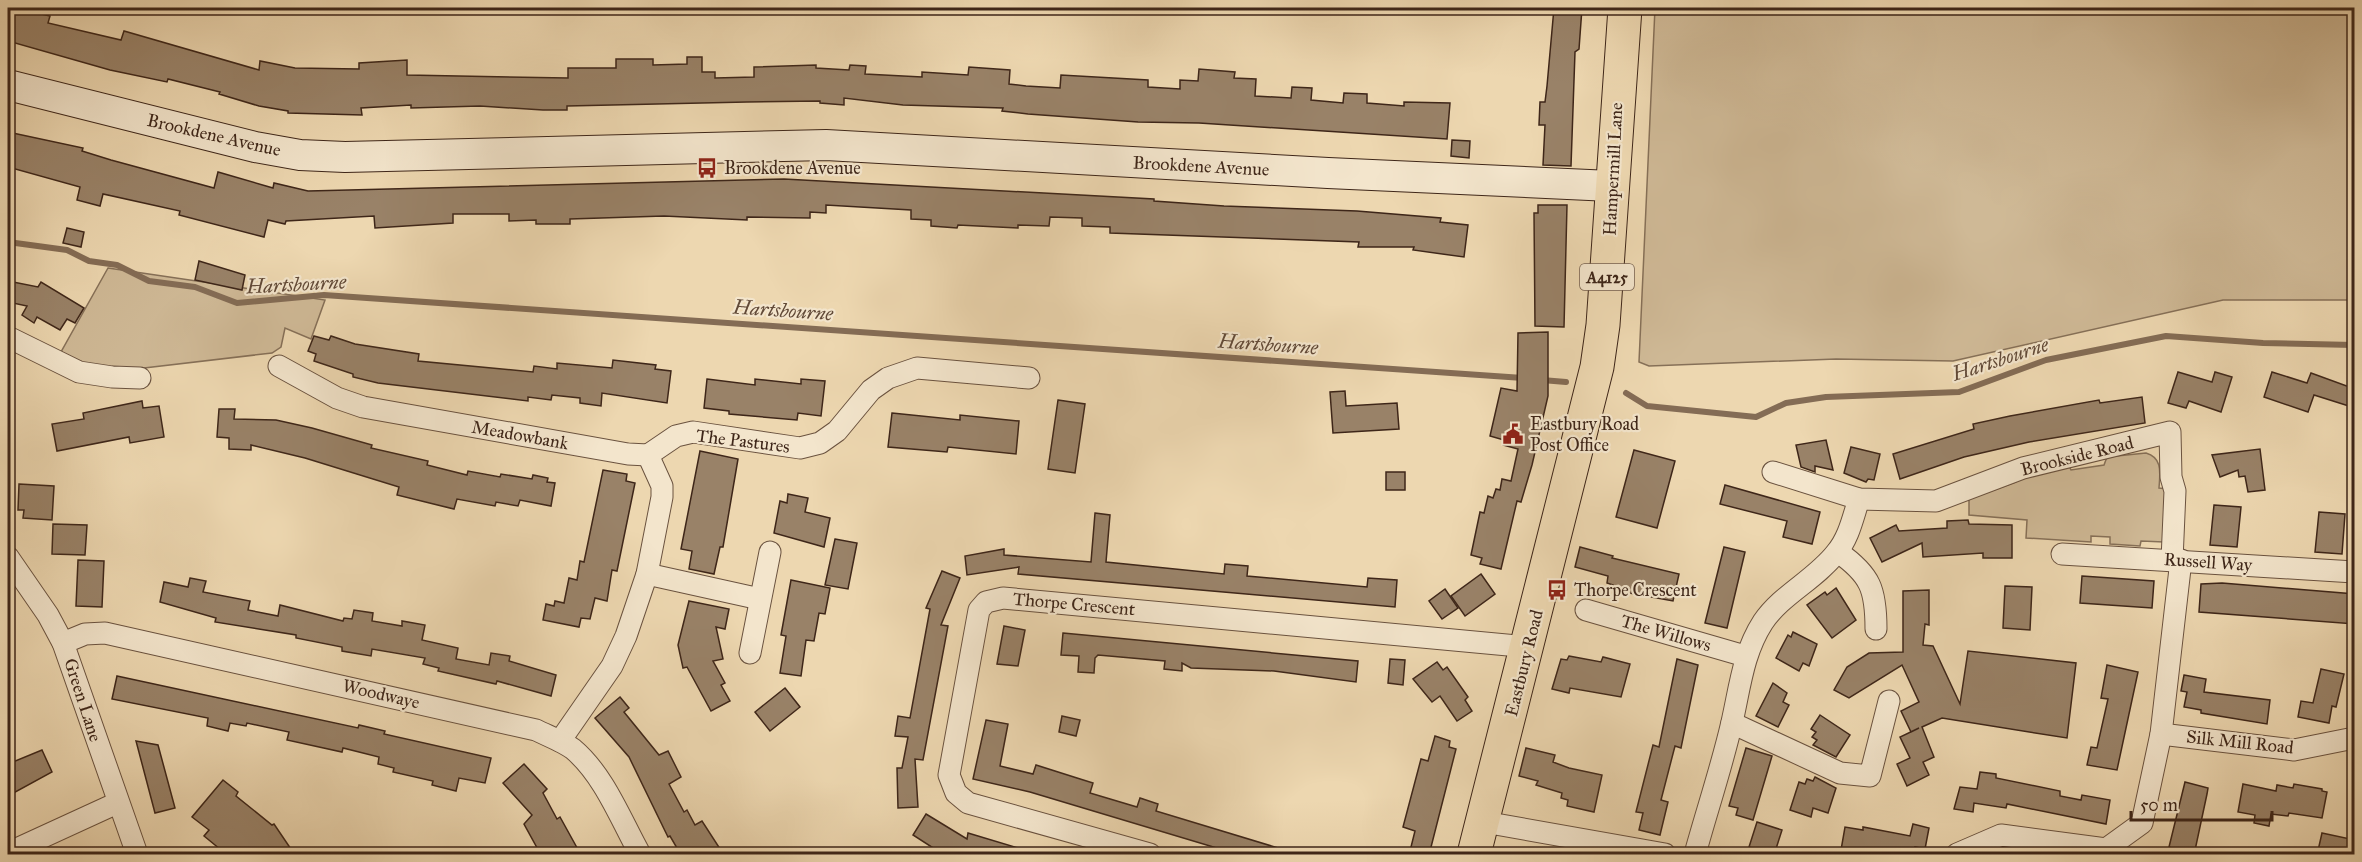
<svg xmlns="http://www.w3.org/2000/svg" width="2362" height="862" font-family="'IM FELL Great Primer',serif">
<rect width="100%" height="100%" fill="#edd7b0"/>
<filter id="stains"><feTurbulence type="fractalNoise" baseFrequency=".00333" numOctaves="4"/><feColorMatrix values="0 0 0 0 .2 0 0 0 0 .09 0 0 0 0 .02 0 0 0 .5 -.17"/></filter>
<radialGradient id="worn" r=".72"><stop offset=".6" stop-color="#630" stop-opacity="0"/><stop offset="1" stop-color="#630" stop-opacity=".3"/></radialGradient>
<g fill="#cfb996" stroke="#867058" stroke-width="1.5">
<polygon points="1655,8 2354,8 2354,300 2223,300 1953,361 1836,359 1649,366 1639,362"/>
<polygon points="108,268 325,300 311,339 285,328 281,347 272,353 127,370 95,368 61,352"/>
<path d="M2146 453C2163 458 2160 473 2159 488L2169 489 2164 542 2141 541 2140 546 2110 544V537L2091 536V542L2026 538 2027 520 1969 515V499L2016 482 2017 475 2068 464 2071 470 2104 465 2107 457Z"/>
</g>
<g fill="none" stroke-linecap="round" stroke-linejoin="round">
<g stroke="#846c55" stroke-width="6">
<polyline points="8,242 67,250 89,261 117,265 149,281 195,287 237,303 324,295 1523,378"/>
<polyline points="1542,380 1566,382"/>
<polyline points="1626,393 1647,406 1756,417 1786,403 1826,397 1959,392 2046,360 2166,336 2263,343 2354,345"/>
</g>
</g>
<g fill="#998268" stroke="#3e2619" stroke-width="1.5">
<polygon points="16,8 50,16 48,23 121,40 124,31 259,70 260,61 295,68 359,69 359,63 407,60 407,75 568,78 568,68 616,68 616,59 653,59 653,65 687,64 687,57 702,57 702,72 715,72 715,78 754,77 754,67 816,65 816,68 849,70 850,65 866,66 865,74 922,77 922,72 968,75 969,67 1010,70 1009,84 1026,86 1060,88 1061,75 1148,80 1148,87 1180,89 1180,80 1198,81 1199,69 1235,72 1234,78 1256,79 1255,96 1291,98 1292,87 1312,88 1311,100 1343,103 1344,93 1367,94 1367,103 1404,106 1404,102 1450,103 1447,139 1199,123 1138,122 1028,114 1002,111 1003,108 903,105 844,98 844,105 820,103 820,101 747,102 567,106 567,110 543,110 480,106 411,108 411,105 361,108 362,115 288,113 288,111 259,106 219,94 220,92 168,79 167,82 110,70 8,41 8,15 14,17"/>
<polygon points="1554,8 1582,8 1579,49 1575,52 1571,166 1543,165 1545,125 1539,125 1540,102 1545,102 1547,86"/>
<polygon points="8,132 83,148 82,151 111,160 214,188 218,172 273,188 274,183 308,191 784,179 1154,199 1154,201 1224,206 1357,211 1441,218 1440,222 1468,225 1464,257 1413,250 1414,247 1358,247 1359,242 1110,233 1110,227 1082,226 1082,218 1050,217 1049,226 1018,225 1018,228 958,225 957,228 931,226 931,220 911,219 911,210 826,205 826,213 810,212 810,218 747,217 747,220 664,216 570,219 570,224 536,224 536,220 509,221 509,214 453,214 453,223 375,228 374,216 286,221 285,224 268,220 264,237 179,215 180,211 103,194 100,206 77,200 80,187 8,167"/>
<polygon points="1452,140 1470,141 1469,158 1451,156"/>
<polygon points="1538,205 1567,205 1564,327 1535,326 1534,213 1538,213"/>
<polygon points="67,228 84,232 81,247 63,243"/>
<polygon points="199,261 245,275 242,290 195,280"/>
<polygon points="8,281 38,287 41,282 84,308 75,323 67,319 60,330 37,317 34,323 22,315 27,306 8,302"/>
<polygon points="1548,332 1548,396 1532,465 1521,502 1517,501 1501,569 1480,564 1482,558 1471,555 1480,512 1484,513 1488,496 1493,498 1496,489 1500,490 1502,479 1511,481 1518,449 1503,445 1504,440 1490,436 1501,388 1517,391 1518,333"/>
<polygon points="314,336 329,340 331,336 355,344 419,354 418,361 533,372 534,366 557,369 557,363 612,368 613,360 656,365 655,369 671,371 667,403 602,393 601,406 580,403 580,398 552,395 551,400 528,397 528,401 378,383 353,377 353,374 314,361 316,354 308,351"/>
<polygon points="2178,372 2212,382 2215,372 2232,377 2221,412 2189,401 2186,408 2168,403"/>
<polygon points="2272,372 2307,383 2311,373 2355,389 2355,408 2314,395 2308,412 2264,397"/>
<polygon points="707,379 755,385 755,379 801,384 801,379 825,381 821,416 798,413 797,420 729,414 729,411 704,408"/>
<polygon points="1345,391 1346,406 1397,403 1399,429 1333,433 1330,392"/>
<polygon points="2142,397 2145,423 2029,442 1964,457 1900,479 1893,454 1974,429 1973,424 2010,416 2099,400 2100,403"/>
<polygon points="1058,400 1085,404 1075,473 1048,469"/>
<polygon points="142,401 143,408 159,406 164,437 130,443 129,437 57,451 52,424 84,419 83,413"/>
<polygon points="219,409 235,409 234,419 276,420 312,428 372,445 371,448 428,461 427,465 467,475 468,471 500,477 501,474 532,479 533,475 548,478 547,482 555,483 551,506 520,500 518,506 496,502 495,506 457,499 454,509 397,495 399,487 305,458 251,445 251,450 229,449 229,438 217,437"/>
<polygon points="892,413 960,420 960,415 1019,421 1016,454 948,447 947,452 888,447"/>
<polygon points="1826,440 1833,470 1815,466 1815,472 1801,467 1796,445"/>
<polygon points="1851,447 1880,454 1874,480 1868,479 1866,482 1844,473"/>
<polygon points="2260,449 2265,490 2248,492 2245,476 2239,477 2238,470 2220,477 2212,455"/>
<polygon points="1634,450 1675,461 1657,528 1616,517"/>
<polygon points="700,451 738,459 723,547 720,547 714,574 689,569 692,551 681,549"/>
<polygon points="603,470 627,474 626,481 635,483 617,571 612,570 607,601 595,598 590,619 581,618 579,627 543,620 546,604 554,606 555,601 564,603 569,578 577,580 580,561 584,562"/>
<rect x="1386" y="472" width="19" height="18"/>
<polygon points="19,484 54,486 52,520 23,518 24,510 18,510"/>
<polygon points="1725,485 1820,512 1812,544 1783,537 1787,521 1720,504"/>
<polygon points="788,494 808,498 805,512 830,518 824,547 774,533 780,501 787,503"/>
<polygon points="2214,505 2241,507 2237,547 2210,545"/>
<polygon points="2319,512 2345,514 2342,554 2315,552"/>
<polygon points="1095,513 1110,515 1106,562 1224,574 1225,564 1248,566 1247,576 1367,587 1368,578 1397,580 1395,607 1018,574 1019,567 967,575 965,556 1004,549 1004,555 1091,562"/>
<polygon points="1968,520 1969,524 2012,525 2012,558 1983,558 1983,553 1923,557 1922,543 1882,562 1870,538 1896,525 1899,531 1947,528 1947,521"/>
<polygon points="53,524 87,525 85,555 52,554"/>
<polygon points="835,539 857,543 848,589 825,585"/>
<polygon points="1580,547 1613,556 1612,558 1679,574 1673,601 1612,590 1613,585 1607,583 1608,576 1575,567"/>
<polygon points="1724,547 1745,552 1727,628 1705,623"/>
<polygon points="78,560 104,561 102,607 76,606"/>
<polygon points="942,571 960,578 941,625 948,626 923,760 915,759 918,807 898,808 897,768 902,768 908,737 895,736 898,716 910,718 930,609 926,608"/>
<polygon points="1481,574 1495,594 1465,616 1451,596"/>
<polygon points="2082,576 2154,581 2152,608 2080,603"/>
<polygon points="190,578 206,581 203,592 250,601 248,610 278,616 280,605 343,621 344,618 352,619 354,610 373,613 372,621 402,626 402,621 425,625 422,640 458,648 456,659 489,665 491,653 510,656 509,661 556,675 551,696 497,681 496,684 438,671 439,668 423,664 425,658 372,649 371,656 342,651 342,647 296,638 296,635 215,622 216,618 160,602 164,582 188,587"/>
<polygon points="791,580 830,588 825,614 819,613 814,641 806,640 801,676 780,673 786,636 781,635"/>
<polygon points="2222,583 2355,594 2355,624 2199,612 2201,584"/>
<polygon points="2005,586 2032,587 2030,630 2003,628"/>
<polygon points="1836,588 1856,620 1832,638 1807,605 1825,592 1827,595"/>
<polygon points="1445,589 1458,608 1442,619 1429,601"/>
<polygon points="1929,590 1929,625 1925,624 1923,645 1933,646 1960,704 1968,651 2076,663 2067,738 1942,718 1922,727 1934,757 1923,762 1929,775 1907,786 1897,764 1910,758 1900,737 1919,728 1911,732 1901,711 1919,702 1902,665 1849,698 1834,690 1847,667 1869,653 1903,652 1903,591"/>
<polygon points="689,601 729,609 725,629 716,627 723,659 713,661 725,683 721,685 730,701 711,711 687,667 683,668 678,645"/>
<polygon points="1004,626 1025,630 1018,666 997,664"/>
<polygon points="1793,632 1817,644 1809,666 1803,663 1799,671 1776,658 1788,635 1791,637"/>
<polygon points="1063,633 1358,661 1356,682 1274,671 1191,668 1182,663 1182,671 1164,669 1165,661 1098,655 1095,658 1094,673 1078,672 1079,656 1061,655"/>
<polygon points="1569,656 1601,662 1603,657 1630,664 1621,697 1570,688 1569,693 1552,689 1561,659 1567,660"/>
<polygon points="1390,659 1405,660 1403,685 1388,683"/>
<polygon points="1677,659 1698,665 1681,748 1675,746 1661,800 1668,802 1660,835 1639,830 1643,813 1636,812 1653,745 1659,747"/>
<polygon points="1437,662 1443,670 1447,667 1468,697 1465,700 1472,711 1457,721 1440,696 1432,702 1413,679"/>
<polygon points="2107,665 2138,672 2117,770 2087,765 2091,747 2097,748 2108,699 2101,698"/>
<polygon points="2321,669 2344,674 2336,707 2332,706 2329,723 2298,717 2301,701 2313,703"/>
<polygon points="2184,675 2206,679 2204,692 2270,700 2267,724 2201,713 2201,710 2184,707 2187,692 2181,691"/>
<polygon points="117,676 358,728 359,725 385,731 384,734 491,758 485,783 459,778 456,791 432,785 433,781 393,772 394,768 378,764 379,757 343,748 342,752 287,740 289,732 247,723 246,726 230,723 228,731 207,726 208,718 112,699"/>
<polygon points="1773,683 1787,693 1783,702 1789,705 1778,727 1756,716"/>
<polygon points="785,688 800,707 770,731 755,712"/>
<polygon points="620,697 629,708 624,712 659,755 668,751 681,777 669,784 684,812 687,810 695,825 702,821 724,855 681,855 670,836 668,837 629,757 595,718"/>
<polygon points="1820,715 1850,735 1836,757 1813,745 1817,740 1812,737 1816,732 1811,729"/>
<polygon points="1062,716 1080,720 1076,736 1059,732"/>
<polygon points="986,720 1008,724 1000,766 1033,774 1036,765 1077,778 1093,783 1090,793 1137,807 1140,798 1158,804 1156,811 1288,851 1288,855 1240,855 1030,792 973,779"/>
<polygon points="1435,736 1450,741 1449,747 1456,749 1429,855 1409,855 1415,831 1403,827 1421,759 1428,761"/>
<polygon points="136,741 158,745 175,808 155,813"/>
<polygon points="1526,748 1555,755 1553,762 1569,768 1602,775 1594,812 1567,806 1568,800 1561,798 1562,793 1536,785 1538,781 1519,776"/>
<polygon points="1746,748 1772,756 1753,820 1736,815 1738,808 1729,806"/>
<polygon points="42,750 52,772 8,796 8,764"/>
<polygon points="524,764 547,789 543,793 557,819 560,817 581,855 541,855 524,824 532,815 503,783"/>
<polygon points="1980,772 1996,774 1996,778 2060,791 2060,796 2081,800 2082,795 2110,800 2106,824 2007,804 2006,808 1974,803 1973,812 1954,809 1960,787 1977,789"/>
<polygon points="1815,777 1836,788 1828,813 1813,808 1811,817 1790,810 1799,782 1805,784 1807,779 1813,781"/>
<polygon points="223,780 238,792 236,796 272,825 274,824 295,855 226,854 204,836 209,830 192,817"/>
<polygon points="2185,782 2208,788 2207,794 2194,855 2171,855 2172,848 2169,847"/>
<polygon points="2243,784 2276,791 2277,785 2293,788 2294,784 2322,789 2322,791 2327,792 2322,818 2289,813 2288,816 2271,814 2269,826 2254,823 2255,815 2238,812"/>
<polygon points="926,814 967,839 968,833 1028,851 1027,855 944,855 913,835"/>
<polygon points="1757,822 1782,830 1774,855 1749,847"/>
<polygon points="1913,824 1929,828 1925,849 1915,847 1914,855 1865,855 1841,850 1845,827 1863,830 1863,827 1910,836"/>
<polygon points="2322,833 2355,840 2355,855 2317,855"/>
</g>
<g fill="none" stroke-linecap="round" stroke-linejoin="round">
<g stroke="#6a523f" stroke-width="23">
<g id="minor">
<polyline points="8,337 79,372 112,377 140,378"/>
<polyline points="279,366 337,398 363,407 628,454 648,455"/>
<polyline points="648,455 676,436 693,432 800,448 820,443 837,431 871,390 888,378 917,368 1029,378"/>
<polyline points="1773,472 1859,499 1936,501 2023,468 2170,432 2171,477 2175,491 2172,560"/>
<path d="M1838 552C1871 575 1876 590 1876 629"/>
<polyline points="2062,554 2354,572"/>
<polyline points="8,557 48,615 63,643 137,854"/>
<polyline points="647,574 760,599"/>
<polyline points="1586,610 1745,656"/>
<path d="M63 643 85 634 105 633 536 730C548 736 562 741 573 749 604 775 621 820 640 854"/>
<polyline points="750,653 770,552"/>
<polyline points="1732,723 1840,773 1870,776 1889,701"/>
<polyline points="2161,734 2294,750 2354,738"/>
<polyline points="560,741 612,666 626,636 647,574 662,497 662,486 648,455"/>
<polyline points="1484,822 1665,854"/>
<polyline points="8,853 117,803"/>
<polyline points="1150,854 968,803 956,793 949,775 979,610 986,602 1003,598 1528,647"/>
<path d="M1695 854C1707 810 1722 766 1732 722 1740 687 1743 653 1763 622 1782 594 1815 580 1836 553 1849 538 1853 517 1859 499"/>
<polyline points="1957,854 2001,835 2106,849 2142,823 2161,734 2181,560"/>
</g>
</g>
<g stroke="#3e2619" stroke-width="32">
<polyline id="secondary" points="8,85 255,147 300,155 345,157 826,145 1328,173 1611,186"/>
</g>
<g stroke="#3e2619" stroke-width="35">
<polyline id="primary" points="1474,854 1597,367 1603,325 1625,8"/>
</g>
<use href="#minor" stroke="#f3e5cc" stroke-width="21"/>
<use href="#secondary" stroke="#f3e5cc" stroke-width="30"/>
<use href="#primary" stroke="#edd7b0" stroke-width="33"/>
</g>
<defs>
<g id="bus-bare" transform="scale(1.62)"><path d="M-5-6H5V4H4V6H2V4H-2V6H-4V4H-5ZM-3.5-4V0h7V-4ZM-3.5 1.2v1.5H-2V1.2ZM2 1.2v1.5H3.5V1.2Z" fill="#8f2418" stroke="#f3e5cc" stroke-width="2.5" paint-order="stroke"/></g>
<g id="civic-bare" transform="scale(1.62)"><path d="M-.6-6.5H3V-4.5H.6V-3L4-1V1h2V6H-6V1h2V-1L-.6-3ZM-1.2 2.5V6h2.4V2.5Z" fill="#8f2418" stroke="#f3e5cc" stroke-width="2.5" paint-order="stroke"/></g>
</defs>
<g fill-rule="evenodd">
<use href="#bus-bare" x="707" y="168"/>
<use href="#civic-bare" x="1513" y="434"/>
<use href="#bus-bare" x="1557" y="590"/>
</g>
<g text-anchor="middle" stroke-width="4.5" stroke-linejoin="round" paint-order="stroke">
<rect fill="#f3e5cc" stroke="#745f4f" stroke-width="1.5" x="1580" y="264" width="54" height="26" rx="4.5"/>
<g font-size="16" font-weight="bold" fill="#3e2619">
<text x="1607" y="283">A4125</text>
</g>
<g font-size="18" fill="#3e2619" stroke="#f3e5cc">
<text transform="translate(214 135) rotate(13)" y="6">Brookdene Avenue</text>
<text transform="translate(1201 166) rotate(3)" y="6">Brookdene Avenue</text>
<text transform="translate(1613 169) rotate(-87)" y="6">Hampermill Lane</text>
<text transform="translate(520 435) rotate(10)" y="6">Meadowbank</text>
<text transform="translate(743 441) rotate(7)" y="6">The Pastures</text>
<text transform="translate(2077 456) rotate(-14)" y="6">Brookside Road</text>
<text transform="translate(2208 562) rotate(4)" y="6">Russell Way</text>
<text transform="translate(1074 604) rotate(5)" y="6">Thorpe Crescent</text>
<text transform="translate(1666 633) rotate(16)" y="6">The Willows</text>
<text transform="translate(1524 663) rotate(-76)" y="6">Eastbury Road</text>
<text transform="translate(381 694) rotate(13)" y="6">Woodwaye</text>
<text transform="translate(83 700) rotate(72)" y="6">Green Lane</text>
<text transform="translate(2240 742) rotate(6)" y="6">Silk Mill Road</text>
</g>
<g font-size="18" fill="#3e2619" stroke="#f3e5cc" text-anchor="start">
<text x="724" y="174">Brookdene Avenue</text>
<text x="1530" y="430">Eastbury Road<tspan x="1530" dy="21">Post Office</tspan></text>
<text x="1574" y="596">Thorpe Crescent</text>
</g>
<g font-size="20" font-style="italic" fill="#614937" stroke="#f3e5cc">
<text transform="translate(296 284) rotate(-3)" y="7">Hartsbourne</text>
<text transform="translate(783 310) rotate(4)" y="7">Hartsbourne</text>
<text transform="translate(1268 344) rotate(4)" y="7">Hartsbourne</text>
<text transform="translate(2000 359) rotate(-18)" y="7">Hartsbourne</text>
</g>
</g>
<rect width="2362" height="862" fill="none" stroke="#edd7b0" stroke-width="30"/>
<rect x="9" y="9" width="2344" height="844" fill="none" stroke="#3e2619" stroke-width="3"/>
<rect x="15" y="15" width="2332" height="832" fill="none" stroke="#3e2619" stroke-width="1.5"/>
<path d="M2131 811v9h141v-9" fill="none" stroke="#3e2619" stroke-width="3"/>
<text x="2140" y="811" font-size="18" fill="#3e2619" stroke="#f3e5cc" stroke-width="4.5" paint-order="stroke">50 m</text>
<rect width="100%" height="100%" filter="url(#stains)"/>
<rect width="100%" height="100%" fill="url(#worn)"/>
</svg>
